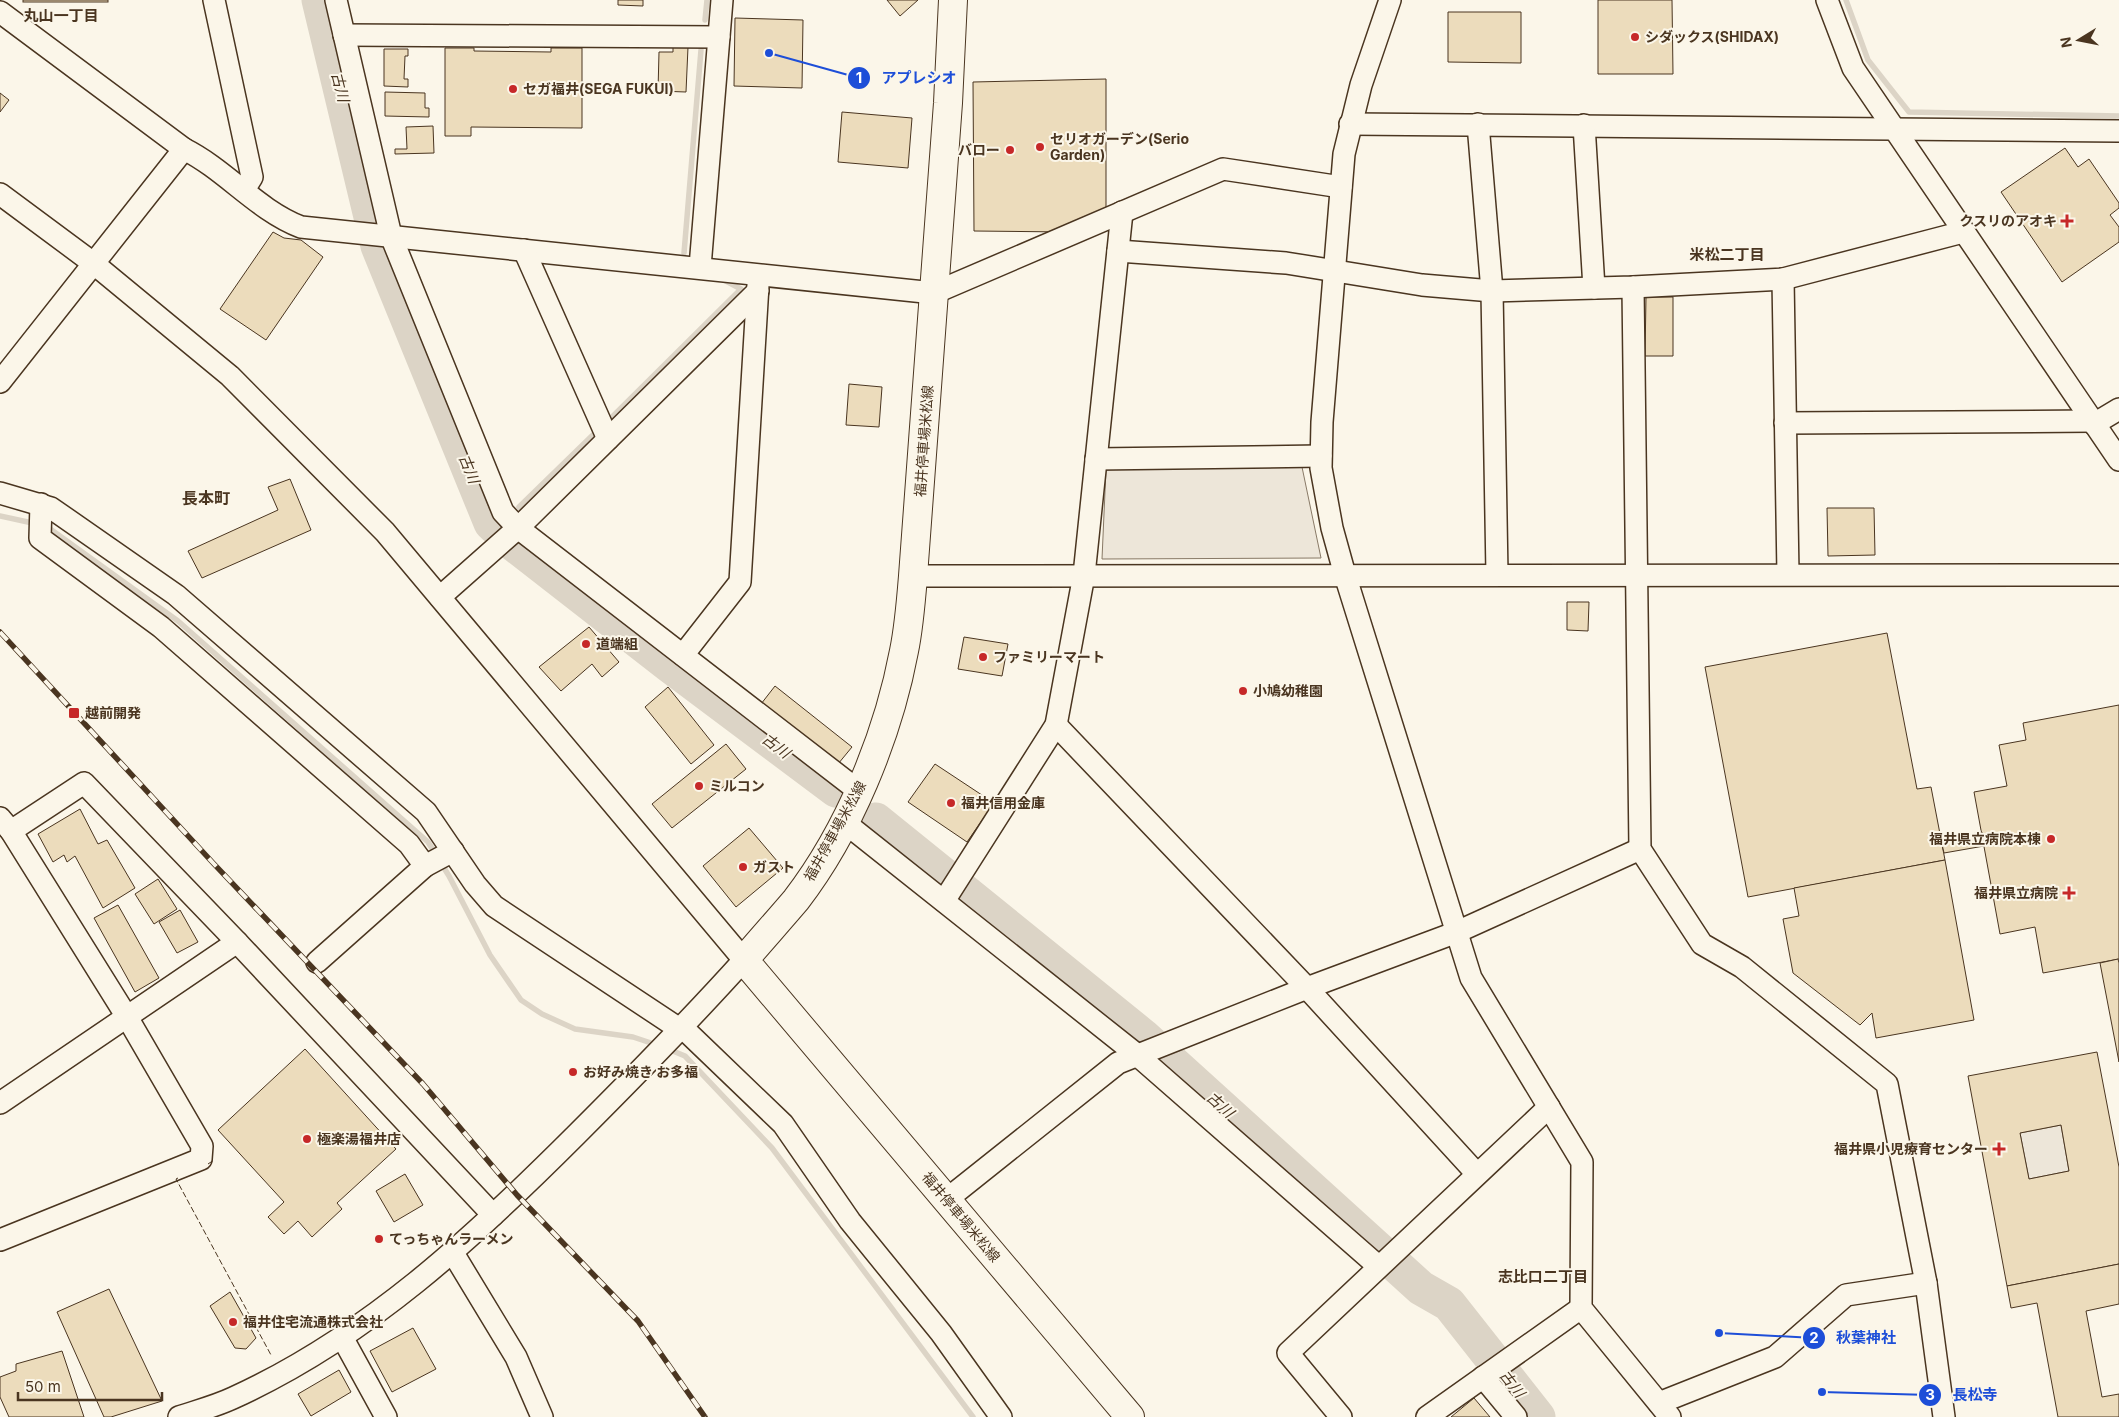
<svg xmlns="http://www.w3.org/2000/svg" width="2119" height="1417" font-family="Inter,'Noto Sans JP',sans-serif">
<rect width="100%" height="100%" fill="#fbf6e9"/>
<g fill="#ede6d9" stroke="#887966">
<polygon points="1302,467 1321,558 1102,559 1106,469"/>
<polygon points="2061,1125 2069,1171 2029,1179 2020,1133"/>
</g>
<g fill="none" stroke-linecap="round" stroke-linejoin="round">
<g stroke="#dcd4c6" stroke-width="5.5">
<polyline points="1846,0 1868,60 1909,112 2119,116"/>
<polyline points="705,20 707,0"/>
<polyline points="684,253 701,50"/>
<polyline points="605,424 741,289 724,280"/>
<polyline points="519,507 598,430"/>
<polyline points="0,516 37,524"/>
<polyline points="46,526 178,621 428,842 449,876 490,955 521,1000 542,1014 575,1029 633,1037 657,1045"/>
<polyline points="668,1049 685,1056 772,1148 973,1417"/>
</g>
<g stroke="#dcd4c6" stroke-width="35">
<polyline points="319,0 378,246 491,523 511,542 669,665 836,790"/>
<polyline points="876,820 1143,1036 1421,1288 1449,1304 1538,1417"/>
</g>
</g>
<g fill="#ecdcbc" stroke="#4a3520" fill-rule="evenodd">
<rect x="23" y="0" width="85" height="2"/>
<polygon points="618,0 643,0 643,6 618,5"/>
<polygon points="887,0 918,0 900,16"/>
<polygon points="1598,0 1672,0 1673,74 1598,74"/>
<polygon points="1448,12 1521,12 1521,63 1448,62"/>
<polygon points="735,18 803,20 802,88 734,86"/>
<polygon points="673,47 688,47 686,92 658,91 659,52 673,52"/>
<polygon points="445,48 474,48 474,51 551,52 551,48 582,48 582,128 471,127 471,136 445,136"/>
<polygon points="384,49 408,49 408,56 405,56 404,79 408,79 408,87 384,86"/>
<polygon points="1106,79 1106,211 1067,232 974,231 973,82"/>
<polygon points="385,92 425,93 425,108 429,108 429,117 385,116"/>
<polygon points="0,93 9,100 0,112"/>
<polygon points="842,112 912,118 908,168 838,162"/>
<polygon points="433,126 434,153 395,154 395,149 407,149 406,127"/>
<polygon points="2065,148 2078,167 2089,159 2119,203 2119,208 2110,215 2119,227 2119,242 2062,282 2001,192"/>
<polygon points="273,232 284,238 301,240 323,257 266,340 220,309"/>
<polygon points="1646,297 1673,297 1673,356 1645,356"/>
<polygon points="849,384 882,387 879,427 846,425"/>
<polygon points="290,479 311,530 202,578 188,551 278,510 268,487"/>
<polygon points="1827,508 1874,508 1875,555 1828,556"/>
<polygon points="1567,602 1589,602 1588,631 1567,630"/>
<polygon points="589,627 619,662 602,677 592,664 561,691 539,667"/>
<polygon points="1887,633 1917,789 1931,787 1945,860 1748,897 1705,667"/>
<polygon points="964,637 1008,644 1002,676 958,669"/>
<polygon points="775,686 852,747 838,764 761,704"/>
<polygon points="668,687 714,745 691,764 645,707"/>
<polygon points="2119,705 2119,959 2043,973 2035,927 2000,934 1974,792 2007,786 1999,745 2026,740 2023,723"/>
<polygon points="726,744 746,769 672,828 652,804"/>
<polygon points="935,764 994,803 967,842 908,802"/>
<polygon points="80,809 98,844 107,840 135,888 103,908 75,856 67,862 64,855 53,862 38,834"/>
<polygon points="749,828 783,868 736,907 703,866"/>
<polygon points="1982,832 1984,846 1944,853 1941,840"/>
<polygon points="1945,860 1974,1020 1876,1038 1872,1013 1860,1025 1793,973 1783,919 1799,916 1794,888"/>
<polygon points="158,879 177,909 154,924 135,894"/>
<polygon points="118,905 159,978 135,992 94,918"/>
<polygon points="180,910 198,942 177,953 159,922"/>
<polygon points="2118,959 2119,963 2119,1062 2100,963"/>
<polygon points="305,1049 396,1149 337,1203 342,1209 312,1237 298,1221 284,1234 268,1217 284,1202 218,1130"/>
<path d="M2097 1052 2119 1167V1264L2007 1286 1968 1076ZM2061 1125 2069 1171 2029 1179 2020 1133Z"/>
<polygon points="405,1174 423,1205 394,1222 376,1191"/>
<polygon points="2119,1264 2119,1304 2086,1311 2102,1397 2119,1394 2119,1417 2058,1417 2037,1303 2011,1308 2007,1286"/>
<polygon points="109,1289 162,1401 111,1417 104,1417 57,1312"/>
<polygon points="230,1292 256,1338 246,1349 235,1348 210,1306"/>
<polygon points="413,1328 436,1369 392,1392 370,1351"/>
<polygon points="62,1351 84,1417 9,1417 0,1397 0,1377 16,1371 16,1364"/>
<polygon points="339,1370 351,1392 311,1416 298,1394"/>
<polygon points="1474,1398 1490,1417 1451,1417"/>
</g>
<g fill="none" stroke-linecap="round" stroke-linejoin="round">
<g stroke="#4a3520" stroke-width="24">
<g id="minor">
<polyline points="214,0 252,177 244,190"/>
<polyline points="336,0 391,236 503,512 518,528 860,792"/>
<polyline points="1390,0 1361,85 1344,154 1322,422 1321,468 1332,528 1345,575 1471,978 1582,1162 1581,1308 1670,1417"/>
<polyline points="1827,0 1853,68 2119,460"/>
<polyline points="0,12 184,149 0,382"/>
<polyline points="344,35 719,37"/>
<polyline points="1350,124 2119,131"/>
<polyline points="1478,124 1492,291 1497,574"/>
<polyline points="1584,125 1594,288"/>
<path d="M184 149C226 170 257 210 301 227L934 293 1223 169 1341 187"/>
<path d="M0 194 93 263 230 376 385 532 744 960C690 1020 633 1078 576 1135 473 1238 367 1337 233 1398 216 1406 197 1411 179 1417"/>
<polyline points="524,250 608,439"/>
<polyline points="1118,251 1286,263 1422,285 1492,291 1633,287 1783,279 1963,232"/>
<polyline points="700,267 722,0"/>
<polyline points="1783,279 1788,574"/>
<polyline points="1633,287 1640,849 1702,944 1742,967 1887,1084 1926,1283 1944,1417"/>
<polyline points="1785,423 2093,421"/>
<polyline points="2094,424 2119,409"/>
<polyline points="1096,459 1321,456"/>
<polyline points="0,493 51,508 176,595 426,812 475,884 494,906 681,1030"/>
<polyline points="41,504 40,538 161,627 409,844 425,866"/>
<polyline points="913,576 2119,575"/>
<polyline points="440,597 518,528 758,291"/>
<polyline points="683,655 740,582 758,285"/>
<polyline points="1056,725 1307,988 1477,1174"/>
<polyline points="0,818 11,831 127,1017 202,1146 201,1159 0,1240"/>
<polyline points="844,822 1136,1054 1378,1266"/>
<polyline points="11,831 84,783 237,942 493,1215"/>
<polyline points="944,901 1056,725 1084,575 1122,212"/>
<polyline points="317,962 425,866 453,851"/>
<polyline points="683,1028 783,1124 850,1221 941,1333 1001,1417"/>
<polyline points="0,1103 237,942"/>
<polyline points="946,1200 1118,1063 1307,988 1457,932 1640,849"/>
<polyline points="453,1253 516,1357 542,1417"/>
<polyline points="342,1337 386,1417"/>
<polyline points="1483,1377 1516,1417"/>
<polyline points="1659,1403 1775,1357 1846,1295 1926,1283"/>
<polyline points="1341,1417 1288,1353 1549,1107"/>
<polyline points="1427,1417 1581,1308"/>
</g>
</g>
<g stroke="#4a3520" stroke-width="30">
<path id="major" d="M953 0 948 103 913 576C911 601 909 627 904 651 888 736 849 831 796 900 779 920 761 940 744 960L1130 1417"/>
</g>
<use href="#minor" stroke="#fbf6e9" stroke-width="21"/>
<use href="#major" stroke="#fbf6e9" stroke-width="28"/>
<g stroke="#4a3520" stroke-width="5.5">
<polyline id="rail" points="0,632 214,864 423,1084 517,1195 638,1321 705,1417"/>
</g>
<use href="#rail" stroke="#fbf6e9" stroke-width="4" stroke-dasharray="11" stroke-linecap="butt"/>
<g stroke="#4a3520" stroke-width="1" stroke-dasharray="6 2.5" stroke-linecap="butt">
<polyline points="208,1164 214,1160"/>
<polyline points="178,1178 176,1179 271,1355"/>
</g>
</g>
<g fill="#c62828" stroke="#fbf6e9" stroke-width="2">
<circle cx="1635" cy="37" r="5"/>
<circle cx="513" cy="89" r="5"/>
<circle cx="1040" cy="147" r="5"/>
<circle cx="1010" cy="150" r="5"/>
<path d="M2064.5 213.5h5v5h5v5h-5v5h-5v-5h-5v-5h5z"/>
<circle cx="586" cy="644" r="5"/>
<circle cx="983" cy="657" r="5"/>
<circle cx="1243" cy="691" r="5"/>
<rect x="68" y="707" width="12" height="12" rx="2.5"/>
<circle cx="699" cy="786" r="5"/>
<circle cx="951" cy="803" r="5"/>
<circle cx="2051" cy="839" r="5"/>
<circle cx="743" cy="867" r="5"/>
<path d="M2066.5 885.5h5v5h5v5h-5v5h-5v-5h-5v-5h5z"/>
<circle cx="573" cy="1072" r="5"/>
<circle cx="307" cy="1139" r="5"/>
<path d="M1996.5 1141.5h5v5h5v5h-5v5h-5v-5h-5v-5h5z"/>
<circle cx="379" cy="1239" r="5"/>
<circle cx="233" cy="1322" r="5"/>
</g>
<g text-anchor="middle" stroke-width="4" stroke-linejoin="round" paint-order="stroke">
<g font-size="14" font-weight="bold" fill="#4a3520" stroke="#fbf6e9" text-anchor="start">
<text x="1645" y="42">シダックス(SHIDAX)</text>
<text x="523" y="94">セガ福井(SEGA FUKUI)</text>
<text x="1050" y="144">セリオガーデン(Serio<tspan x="1050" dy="16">Garden)</tspan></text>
<text x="1000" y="155" text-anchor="end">バロー</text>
<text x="2057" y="226" text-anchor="end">クスリのアオキ</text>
<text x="596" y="649">道端組</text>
<text x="993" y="662">ファミリーマート</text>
<text x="1253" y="696">小鳩幼稚園</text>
<text x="85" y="718">越前開発</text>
<text x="709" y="791">ミルコン</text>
<text x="961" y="808">福井信用金庫</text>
<text x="2041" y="844" text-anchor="end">福井県立病院本棟</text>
<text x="753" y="872">ガスト</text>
<text x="2058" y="898" text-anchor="end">福井県立病院</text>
<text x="583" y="1077">お好み焼き お多福</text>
<text x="317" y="1144">極楽湯福井店</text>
<text x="1988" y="1154" text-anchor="end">福井県小児療育センター</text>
<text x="389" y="1244">てっちゃんラーメン</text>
<text x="243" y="1327">福井住宅流通株式会社</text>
</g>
<g font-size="14" fill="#4a3520" stroke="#fbf6e9">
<text transform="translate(924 441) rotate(-86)" y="5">福井停車場米松線</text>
<text transform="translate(835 831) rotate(-61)" y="5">福井停車場米松線</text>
<text transform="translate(961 1217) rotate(50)" y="5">福井停車場米松線</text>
</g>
<g font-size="15" font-weight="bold" fill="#4a3520" stroke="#fbf6e9">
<text x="61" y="21">丸山一丁目</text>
<text x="1727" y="260">米松二丁目</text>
<text x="1543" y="1282">志比口二丁目</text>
</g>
<g font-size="15" font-style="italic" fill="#4a3520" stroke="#fbf6e9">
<text transform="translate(340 87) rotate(76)" y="5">古川</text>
<text transform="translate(469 469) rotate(68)" y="5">古川</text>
<text transform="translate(776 746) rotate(37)" y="5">古川</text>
<text transform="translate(1220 1105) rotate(42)" y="5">古川</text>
<text transform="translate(1512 1384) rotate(52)" y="5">古川</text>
</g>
<g font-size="16" font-weight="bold" fill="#4a3520" stroke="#fbf6e9">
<text x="206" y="504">長本町</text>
</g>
</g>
<path fill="none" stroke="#1d4ed8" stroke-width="2" d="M769 53L859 78M1719 1333L1814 1338M1822 1392L1930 1395"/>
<g fill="#1d4ed8" stroke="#fbf6e9" stroke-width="2">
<circle cx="769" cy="53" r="5"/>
<circle cx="1719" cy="1333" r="5"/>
<circle cx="1822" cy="1392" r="5"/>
<circle cx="859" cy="78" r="12"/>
<circle cx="1814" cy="1338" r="12"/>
<circle cx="1930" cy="1395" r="12"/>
</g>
<g font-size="15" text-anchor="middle" font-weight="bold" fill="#fff">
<text x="859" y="83">1</text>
<text x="1814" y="1343">2</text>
<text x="1930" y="1400">3</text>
</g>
<g font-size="15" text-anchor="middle" font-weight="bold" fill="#1d4ed8" stroke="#fbf6e9" stroke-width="4" stroke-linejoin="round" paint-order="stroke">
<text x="919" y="83">アプレシオ</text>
<text x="1866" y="1343">秋葉神社</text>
<text x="1975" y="1400">長松寺</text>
</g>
<g transform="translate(2079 40) rotate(260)" stroke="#fbf6e9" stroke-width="4" paint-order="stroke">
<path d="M0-4L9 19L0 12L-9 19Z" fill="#4a3520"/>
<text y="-8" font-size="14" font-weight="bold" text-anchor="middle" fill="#4a3520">N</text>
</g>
<path d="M18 1392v8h144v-8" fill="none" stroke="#4a3520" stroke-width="2.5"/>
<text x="25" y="1392" font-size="15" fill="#4a3520" stroke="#fbf6e9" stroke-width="4" paint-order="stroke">50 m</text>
</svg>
